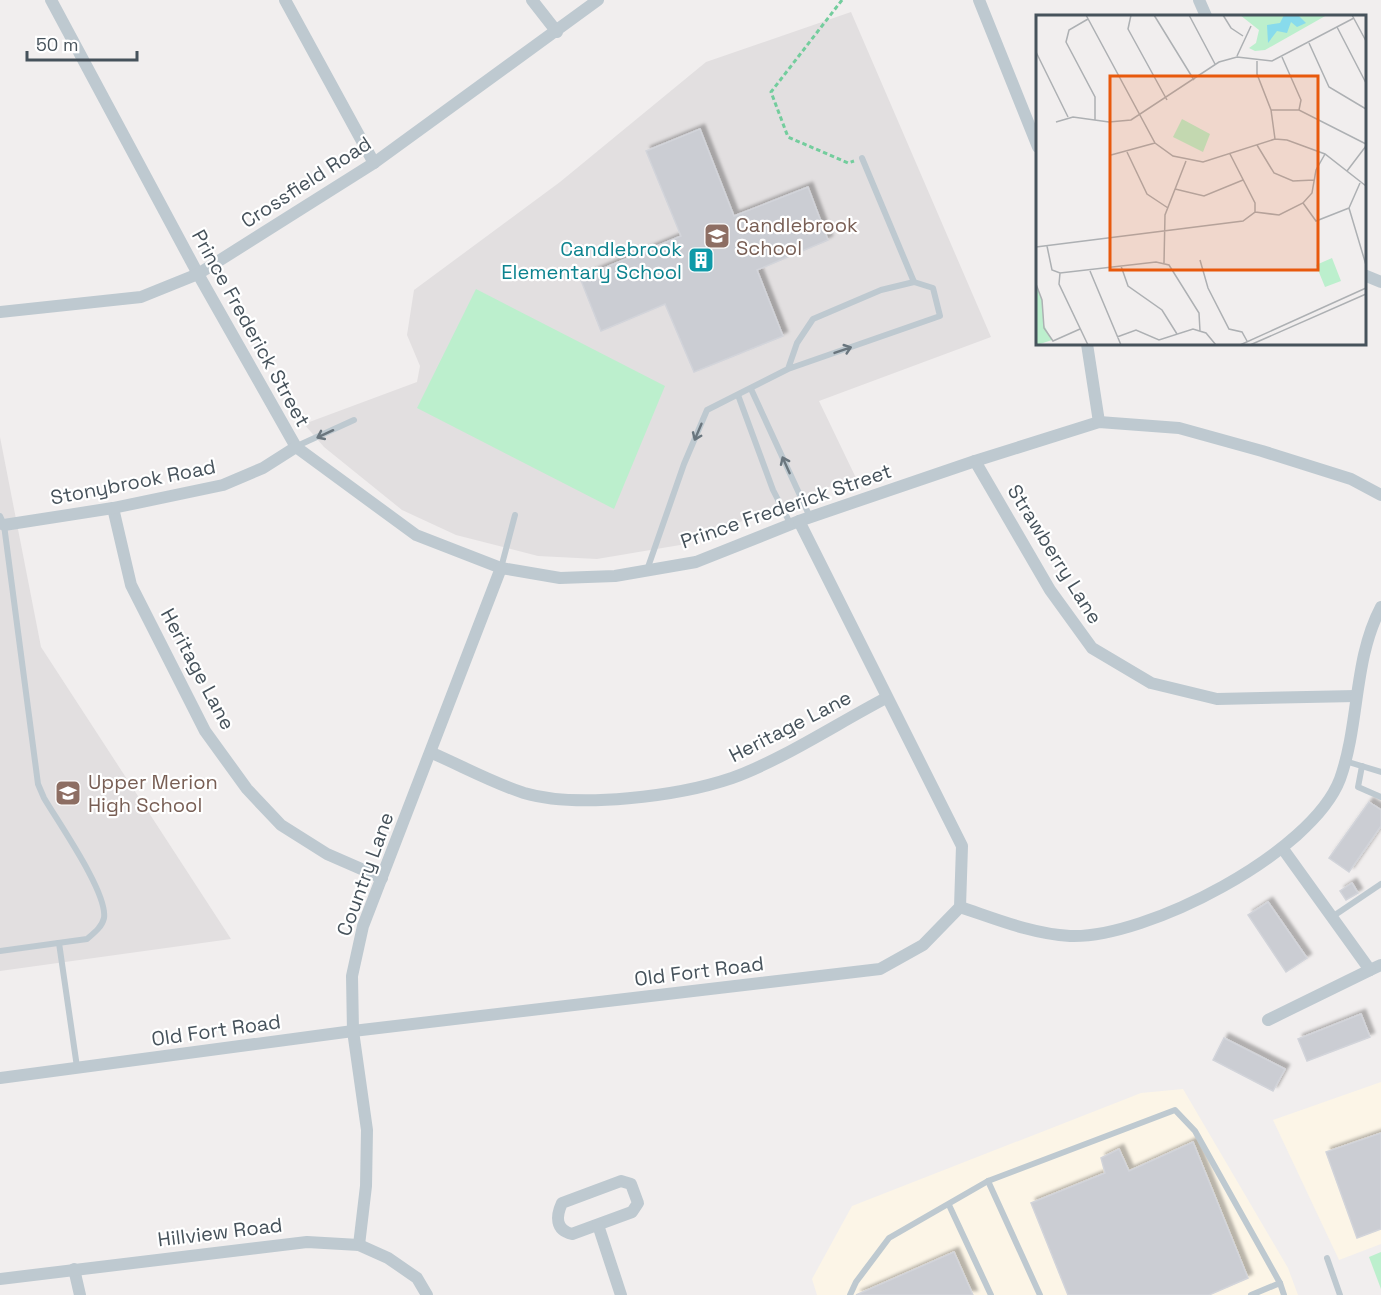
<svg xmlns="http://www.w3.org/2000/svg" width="1381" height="1295" font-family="'Space Grotesk',sans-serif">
<defs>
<filter id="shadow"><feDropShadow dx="4.5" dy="-4.5" stdDeviation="1.5" flood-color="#0004"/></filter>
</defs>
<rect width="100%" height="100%" fill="#f1eeee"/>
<g fill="#fcf5e7">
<polygon points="1381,1082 1381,1244 1339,1260 1273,1120"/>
<polygon points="1183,1089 1288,1268 1298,1295 817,1295 812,1279 852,1206 1141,1093"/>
</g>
<g fill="#e2dfe0">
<polygon points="851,12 991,337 819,401 856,478 811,493 686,544 597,559 538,556 456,535 402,510 324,447 304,424 417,382 420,366 407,335 414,290 560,182 706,62"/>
<polygon points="0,437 41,647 231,939 0,971"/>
</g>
<g fill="#bcefcd">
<polygon points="476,289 665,386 614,509 417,408"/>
<polygon points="1381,1252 1381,1289 1369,1257"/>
</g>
<g fill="#cbcdd3" stroke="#d2d4da" stroke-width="1.5" filter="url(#shadow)">
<polygon points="700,129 734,216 808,187 828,240 757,270 783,336 694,372 665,304 601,331 580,278 681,236 646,151"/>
<polygon points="1369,802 1381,810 1381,826 1349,872 1329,858"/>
<polygon points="1352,883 1358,893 1346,900 1340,891"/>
<polygon points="1268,902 1307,958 1286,972 1248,915"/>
<polygon points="1361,1014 1370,1037 1307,1061 1298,1039"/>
<polygon points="1224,1038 1285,1069 1273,1091 1213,1060"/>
<polygon points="1381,1133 1381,1229 1357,1238 1326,1152"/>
<polygon points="1193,1142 1248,1278 1209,1295 1068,1295 1031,1203 1105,1173 1101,1158 1119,1149 1129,1171"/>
<polygon points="954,1252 973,1295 856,1295"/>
</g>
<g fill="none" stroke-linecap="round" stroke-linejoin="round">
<polyline stroke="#73cd9d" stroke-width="3" stroke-dasharray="4.5 3" stroke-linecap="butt" points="842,0 771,92 788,137 848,163 854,161"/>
<g stroke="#bec9d0" stroke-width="6">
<polyline points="862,158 914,282"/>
<polyline points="751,389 810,517"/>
<polyline points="738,395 773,490 791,525"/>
<polyline points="297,446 354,420"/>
<path d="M0 516 4 525 38 784 44 798C58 822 108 893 104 918 102 927 94 933 87 939L0 951"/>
<polyline points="501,568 515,515"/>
<polyline points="647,570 684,464 707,410 788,369 940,316 933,288 914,282 881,290 813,319 797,343 788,369"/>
<polyline points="1345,761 1381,772"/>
<polyline points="1362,766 1358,787 1381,797"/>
<polyline points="1332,917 1381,884"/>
<polyline points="59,943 77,1067"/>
<polyline points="949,1205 991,1295"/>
<polyline points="1327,1258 1340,1295"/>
<polyline points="850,1295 856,1282 889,1238 988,1181"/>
<polyline points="1040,1295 988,1181 1175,1110 1195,1131 1280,1283"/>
<polyline points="1251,1295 1280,1283 1284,1295"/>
</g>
<g stroke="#bec9d0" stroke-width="12">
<polyline points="51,0 198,274 296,447 416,535 501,568 560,578 615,576 696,562 799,521 975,461 1099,422 1179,428 1262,451 1351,479 1381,495"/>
<polyline points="285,0 374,163"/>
<polyline points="532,0 557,32"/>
<polyline points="979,0 1038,147"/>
<polyline points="1199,0 1206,16"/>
<polyline points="1364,275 1381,282"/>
<polyline points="0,312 141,297 198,274 374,163 598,0"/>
<polyline points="1087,344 1099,422"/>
<polyline points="975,461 1050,590 1092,648 1151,683 1217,699 1356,696"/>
<polyline points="113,508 131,585 205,731 247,789 281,825 327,854 382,878"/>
<polyline points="4,525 113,508 223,485 263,468 296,447"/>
<path d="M432 753C462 766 493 783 524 793 578 809 679 796 732 778 782 760 838 723 886 698"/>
<polyline points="1283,849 1370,970 1381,965"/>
<path d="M960 907C996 919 1032 934 1070 936 1146 939 1312 853 1340 779 1360 723 1353 660 1381 607"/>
<polyline points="1268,1020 1370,970"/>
<polyline points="0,1078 353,1031 880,969 923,945 960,907 962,846 799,521"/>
<path d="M621 1181 631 1184 638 1203 632 1212 572 1234C555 1230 556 1216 562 1203Z"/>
<polyline points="598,1225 621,1295"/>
<polyline points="359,1245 366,1186 367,1130 353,1031 352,976 363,926 501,568"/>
<polyline points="74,1269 80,1295"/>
<polyline points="0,1279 307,1242 359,1245 388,1258 417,1278 427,1295"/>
</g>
</g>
<defs><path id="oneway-shaft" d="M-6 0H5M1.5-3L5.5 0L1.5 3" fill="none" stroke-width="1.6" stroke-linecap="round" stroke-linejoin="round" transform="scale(1.5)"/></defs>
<g stroke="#6a767e">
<use href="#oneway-shaft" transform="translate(843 350) rotate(-19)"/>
<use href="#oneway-shaft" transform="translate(698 432) rotate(113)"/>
<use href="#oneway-shaft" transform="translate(325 434) rotate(155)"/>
<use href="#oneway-shaft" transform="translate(786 465) rotate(-114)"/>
</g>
<defs>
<g id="school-square" transform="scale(1.35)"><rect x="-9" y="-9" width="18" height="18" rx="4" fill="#8d6e63" stroke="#fff"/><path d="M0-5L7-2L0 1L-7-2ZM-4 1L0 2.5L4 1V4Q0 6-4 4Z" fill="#fff"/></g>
<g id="building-square" transform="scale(1.35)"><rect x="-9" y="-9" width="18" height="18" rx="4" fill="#0f9aa8" stroke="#fff"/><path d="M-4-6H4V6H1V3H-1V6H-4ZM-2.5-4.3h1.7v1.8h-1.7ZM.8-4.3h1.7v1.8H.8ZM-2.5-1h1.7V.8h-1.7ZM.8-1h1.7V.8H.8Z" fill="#fff"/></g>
</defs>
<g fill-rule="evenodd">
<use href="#school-square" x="717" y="236"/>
<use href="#building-square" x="701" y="260"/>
<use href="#school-square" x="68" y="793"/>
</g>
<g text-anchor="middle" stroke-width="4.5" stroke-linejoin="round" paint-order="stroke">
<g font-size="20" fill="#46525b" stroke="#fff">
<text transform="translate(306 182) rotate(-33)" y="7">Crossfield Road</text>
<text transform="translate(251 328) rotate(61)" y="7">Prince Frederick Street</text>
<text transform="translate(133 482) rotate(-11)" y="7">Stonybrook Road</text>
<text transform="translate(786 506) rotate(-19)" y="7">Prince Frederick Street</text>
<text transform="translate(1055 554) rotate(58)" y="7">Strawberry Lane</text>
<text transform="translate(198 669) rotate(62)" y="7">Heritage Lane</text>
<text transform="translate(790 726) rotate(-27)" y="7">Heritage Lane</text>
<text transform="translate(365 874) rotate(-70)" y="7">Country Lane</text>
<text transform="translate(699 971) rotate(-7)" y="7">Old Fort Road</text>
<text transform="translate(216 1030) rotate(-8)" y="7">Old Fort Road</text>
<text transform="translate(220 1232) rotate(-7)" y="7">Hillview Road</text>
</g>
<g font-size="20" fill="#785e54" stroke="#fff" text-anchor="start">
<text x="736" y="232">Candlebrook<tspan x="736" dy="23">School</tspan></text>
<text x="88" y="789">Upper Merion<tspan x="88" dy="23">High School</tspan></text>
</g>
<g font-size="20" fill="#0d838f" stroke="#fff" text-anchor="end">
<text x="682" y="256">Candlebrook<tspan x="682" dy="23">Elementary School</tspan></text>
</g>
</g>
<g transform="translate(1036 15)">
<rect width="330" height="330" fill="#f1eeee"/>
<path d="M204 0H291L229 35 219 36 213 33 220 28 223 15ZM146 104 174 119 167 137 137 122ZM296 243 305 266 289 272 280 250ZM0 269 6 285 8 310 16 325 4 329H0Z" fill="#bcefcd"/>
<path d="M248 0H262L270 8 261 12 255 7 251 18 241 16 232 28 231 10 244 8Z" fill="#88dbec"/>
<path fill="none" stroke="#adb0b3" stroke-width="1.5" d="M50 0 119 128 137 141 167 147 239 124 251 125 289 139 330 171M95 0 92 14 131 85M118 0 158 65M153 0 179 49M187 0 195 13 207 21M316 0 330 26M52 4 33 15 30 27 59 82V105M301 12 330 68M273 28 293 72 330 94M0 37 32 102M201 41 215 11M246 42 265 85 263 95M221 46V59L235 95 239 124M235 95H263L330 129M20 107 37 102 73 107 95 105 183 47 201 42 236 46 318 3M221 130 238 158 257 166 278 165M91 137 111 179 132 193M75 140 119 128M311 156 330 131M324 168 313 193 330 250M139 174 168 181 207 165M267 188 280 206 313 193M219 197 243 200 267 188 276 178 280 155 289 139M11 231 16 255 24 258 120 247 133 250 163 298 164 316M0 232 207 206 219 197V188L194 139M164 245 172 273 193 314 206 317 211 326M128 248 129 200 150 146M85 251 92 271 126 295 141 319M54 256 85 330M24 258 23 269 52 330M0 269 6 285 8 313 17 326 44 314M81 322 100 315 123 325 157 314 170 318 180 330M204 330 330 273M214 330 330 279"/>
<path fill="#e8590c" fill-opacity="0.15" stroke="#e8590c" stroke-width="3" d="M74 61H282V255H74Z"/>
<rect width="330" height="330" fill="none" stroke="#46525b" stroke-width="3"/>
</g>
<path d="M27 51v9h110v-9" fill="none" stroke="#46525b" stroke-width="3"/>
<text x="36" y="51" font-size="18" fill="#46525b" stroke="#ffffff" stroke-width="4.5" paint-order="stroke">50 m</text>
</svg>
